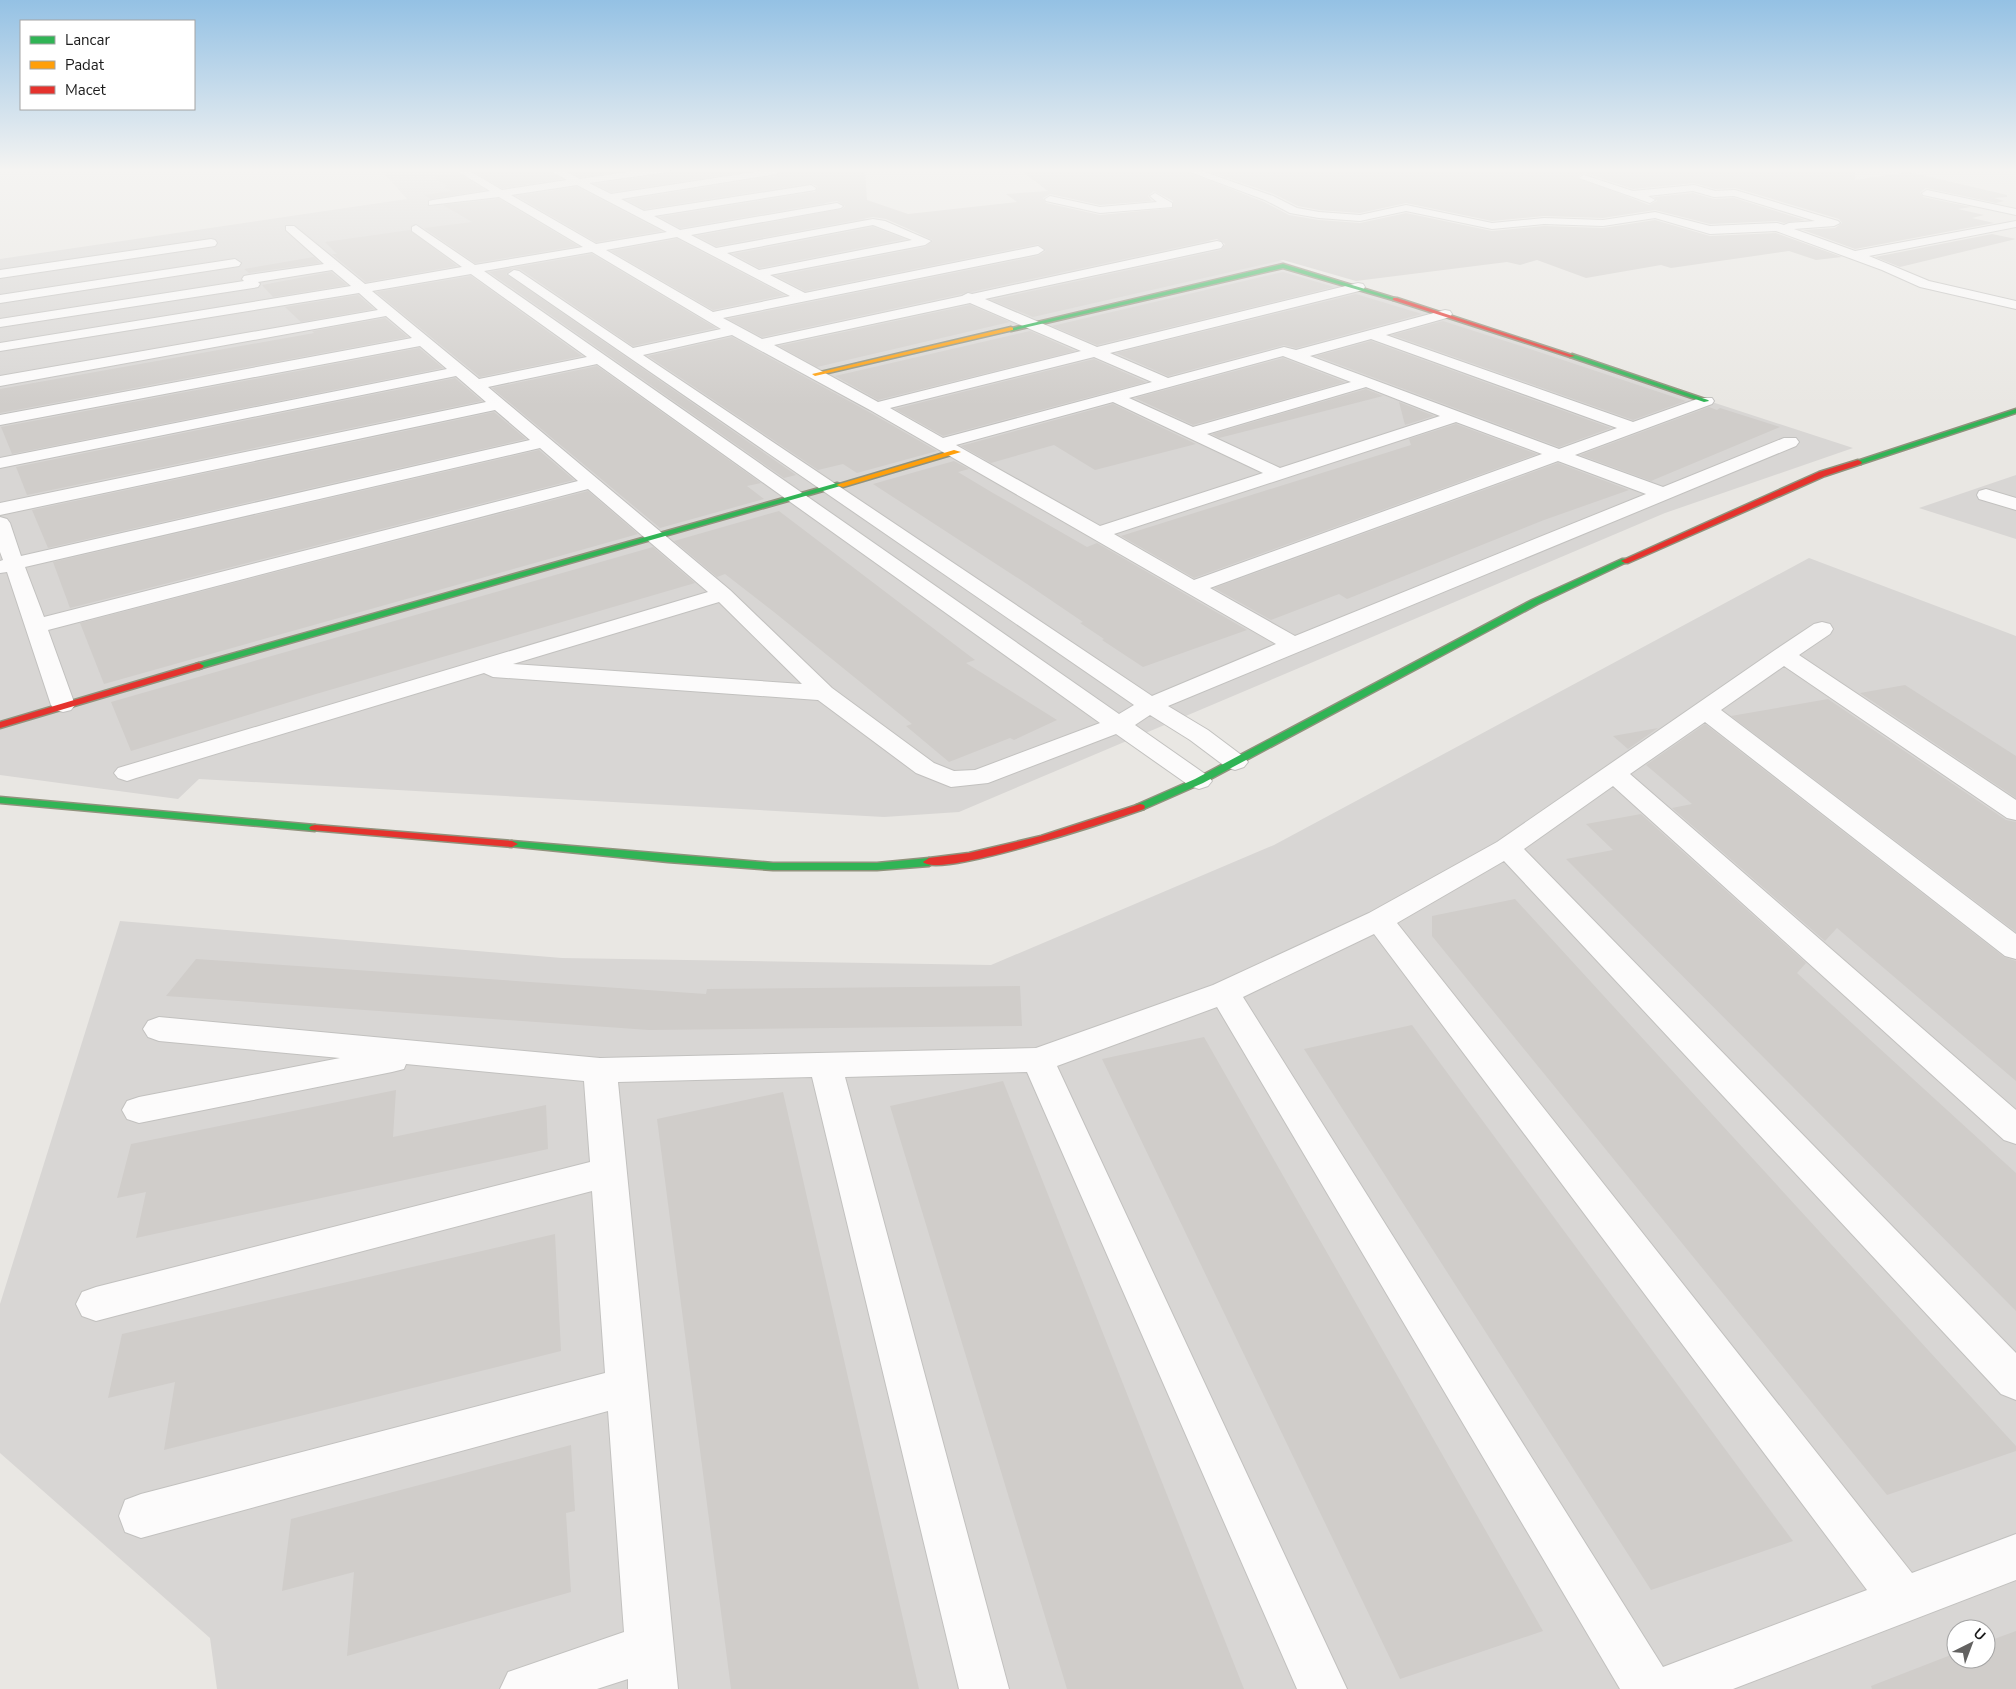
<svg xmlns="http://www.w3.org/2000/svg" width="2016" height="1689" font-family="'Nunito Sans',sans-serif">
<rect width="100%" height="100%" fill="#e9e7e3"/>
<g fill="#d8d6d4" fill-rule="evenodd">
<polygon points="380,169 768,169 813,181 812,198 853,215 928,237 1016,237 1037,244 1159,232 1193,236 1275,259 1853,448 1665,513 959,812 884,817 199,779 178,799 0,775 0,259 407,199"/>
<polygon points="2016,475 2016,539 1919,508"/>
<path d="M1809 558 2016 636V1689H217L210 1638 0 1453V1304L120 921 562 958 991 965 1274 845ZM1956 1629H1986V1659H1956Z"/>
</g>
<g fill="#d0cdca" fill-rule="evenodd">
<polygon points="484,169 546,169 561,179 502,188 472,171"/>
<polygon points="565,169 635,169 580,177"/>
<polygon points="674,169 761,169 611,192 595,184 667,174"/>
<path d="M778 169H865L867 200 908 214 1017 202 1006 194 1048 191 1019 169H1180L1264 202 1289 215 1319 220 1360 223 1406 213 1492 231 1544 226 1603 228 1655 220 1710 236 1776 233 1842 257 1816 260 1789 251 1671 268 1661 265 1586 278 1537 260 1520 265 1507 262 1356 281 1283 260 1033 317 991 300 1221 250 1225 244 1217 239 762 337 728 319 1038 256 1046 251 1038 244 805 291 776 276 925 247 933 240 886 219 873 217 716 246 697 236 842 209 845 206 837 201 680 228 660 217 815 192 818 187 811 183 644 209 627 200 777 176ZM1154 191 1173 201V208L1100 215 1046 203 1043 198 1050 194 1100 205 1152 201 1148 196Z"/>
<polygon points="1201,169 1855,169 1855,180 1909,172 2007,195 2007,197 1994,198 2004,201 1996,203 1926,188 1920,192 1923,197 1971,207 1958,209 1984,215 1972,218 1994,223 1855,249 1803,230 1835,228 1842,223 1839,219 1736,188 1715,189 1694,183 1633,189 1585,173 1577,177 1649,205 1657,201 1654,197 1693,193 1714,199 1734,198 1805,220 1784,223 1777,221 1710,224 1655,210 1603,218 1544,216 1492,221 1406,203 1360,213 1319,210 1298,206 1274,194"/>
<polygon points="457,173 485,190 431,199 424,195 451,191 445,187 448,186 432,177"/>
<polygon points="577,187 661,231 596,242 517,196"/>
<polygon points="499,199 578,246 475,263 424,228 472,222 443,205"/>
<polygon points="873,227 905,239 759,268 733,254"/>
<polygon points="410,230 457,266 366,282 332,254 337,254 325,242"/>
<polygon points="1992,234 2016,239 1900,267 1875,257"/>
<polygon points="677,239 784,295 713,310 611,251"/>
<polygon points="592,254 716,328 633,346 520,269 513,268 506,274 796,475 784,478 489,272"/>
<polygon points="314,257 320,263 249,273 244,269"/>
<polygon points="331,272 347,285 273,297 262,285"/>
<polygon points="1283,272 1334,287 1097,345 1052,326"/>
<polygon points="471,276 582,356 480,377 376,292"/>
<polygon points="1356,294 1422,314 1296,348 1284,345 1168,376 1116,353"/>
<polygon points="358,295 374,309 301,322 285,307"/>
<polygon points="970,305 1010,322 817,367 779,346"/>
<polygon points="385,318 408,337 0,413 0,389 314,333 312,331"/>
<polygon points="1443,321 1524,347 1686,401 1633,420 1392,335"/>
<polygon points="1030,331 1075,351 878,400 835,376"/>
<polygon points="732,337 869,412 937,451 857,473 843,464 818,470 648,356"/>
<polygon points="1371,341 1611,428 1559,447 1316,356"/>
<polygon points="419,348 443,368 12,454 1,427"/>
<polygon points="1283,358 1345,382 1193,425 1135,398"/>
<polygon points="1094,359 1146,382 943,436 895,409"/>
<polygon points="597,366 761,483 747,486 764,499 660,528 492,388"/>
<polygon points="455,378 482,401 27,495 16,467"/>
<polygon points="1366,389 1383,396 1219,438 1212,434"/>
<polygon points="1399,402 1434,416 1405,425"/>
<polygon points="1113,404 1196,444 1095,470 1054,445 991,463 961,446"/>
<polygon points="1709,407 1717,410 1720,408 1780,427 1651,481 1580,455"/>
<polygon points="494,412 526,439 48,548 32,510"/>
<polygon points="1456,424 1537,454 1194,578 1121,536 1411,445 1409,439"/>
<polygon points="539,450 574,480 70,608 53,562"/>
<polygon points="954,461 969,469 958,472 993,493 1087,547 1097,543 1247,630 1143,667 1102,640 1104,639 1080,623 1083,622 1027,584 873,484"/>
<polygon points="1558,463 1629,490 1544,520 1347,599 1339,594 1271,620 1214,588"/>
<polygon points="588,491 638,534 104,684 80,623"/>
<polygon points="779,511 975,660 966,663 1057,720 1014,740 1010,738 949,762 906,726 912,724 774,612 725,574 717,577 674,541"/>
<polygon points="653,547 695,583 316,694 131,751 111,702"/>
<polygon points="1905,685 2016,756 2016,798 1860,693"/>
<polygon points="1828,699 2006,820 2016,822 2016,932 1731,716"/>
<polygon points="1705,724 2004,957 2016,961 2016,1081 1837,928 1825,941 1672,808 1692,804 1646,765"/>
<polygon points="1658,728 1628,749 1613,736"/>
<polygon points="1641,814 1806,963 1797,973 2016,1173 2016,1311 1566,859 1613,850 1586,824"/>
<polygon points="1515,899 2016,1446 2016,1451 1887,1495 1432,936 1432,916"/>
<polygon points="196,959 706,994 707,989 1020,986 1022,1026 649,1030 166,996"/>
<polygon points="1412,1025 1793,1541 1651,1590 1304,1049"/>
<polygon points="1204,1037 1543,1631 1400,1679 1102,1059"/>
<polygon points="1003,1081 1244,1689 1067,1689 890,1106"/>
<polygon points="396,1090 393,1137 546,1105 548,1149 136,1238 146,1192 117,1198 131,1144"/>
<polygon points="783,1092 919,1689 731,1689 657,1119"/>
<polygon points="555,1234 561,1351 164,1450 175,1382 108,1398 122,1334"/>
<polygon points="571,1445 575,1511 566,1513 571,1592 347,1656 354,1572 282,1591 291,1519"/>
<polygon points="2016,1631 2016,1689 1872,1689 1871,1686 1956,1653 1956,1659 1986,1659 1986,1642"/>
</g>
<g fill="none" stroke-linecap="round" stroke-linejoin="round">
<g stroke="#c2c1bf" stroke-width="2">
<g id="street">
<path d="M454 169H466L502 190 567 180 548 169H561L580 179 647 169H672L667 172 589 183 611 194 773 169 777 170V174L621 199 644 211 811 185 816 188 815 190 654 216 680 230 837 203 843 206 841 208 691 235 716 248 873 219 885 221 931 241 925 245 770 275 805 293 1038 246 1044 250 1038 254 723 318 762 339 962 296 968 293 972 294 1217 241 1221 242 1223 245 1221 248 985 299 1097 347 1358 283 1363 284 1365 287 1363 290 1110 353 1168 378 1284 347 1296 350 1445 310 1450 311 1452 314 1450 317 1386 335 1633 422 1700 398H1712L1714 401 1712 404 1575 455 1663 487 1784 438H1796L1799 442 1796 446 1168 706 1208 730 1244 757 1248 762 1244 767 1235 770 1226 767 1190 740 1150 715 1135 725 1208 776 1212 781 1208 786 1199 789 1190 786 1116 734 988 783 951 787 916 773 818 700 493 677 484 673 136 778 127 781 118 778 114 773 118 768 708 592 588 489 48 630 75 705 71 710 63 712 55 710 51 705 7 572 0 573V561L3 560 0 552V517L7 519 10 523 21 556 530 440 495 410 0 515V503L486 402 456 376 0 468V458L447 369 420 346 0 425V415L412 338 386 316 0 386V376L378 310 359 293 0 351V343L351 286 332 270 258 282 260 284 258 287 253 288 0 327V319L244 281 242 279 244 276 249 275 324 264 286 230V226H294L365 284 462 267 412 231V227L416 225 475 265 583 247 499 197 429 205V201L433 200 490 191ZM577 185 667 232 596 244 511 195ZM873 225 912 240 759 270 727 253ZM677 237 790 296 713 312 606 250ZM592 252 721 329 633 348 519 271 514 270 508 274 1134 705 1119 714 484 271ZM471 274 587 357 479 379 372 291ZM970 303 1081 351 878 402 774 345ZM732 335 870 410 1276 644 1152 696 643 355ZM1371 339 1617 428 1559 449 1310 356ZM1283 356 1351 382 1193 427 1129 398ZM1094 357 1152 382 943 438 890 408ZM597 364 1100 723 975 770 954 771 934 763 832 688 730 590 488 387ZM1366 387 1440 416 1280 468 1207 434ZM1113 402 1263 473 1100 526 956 445ZM1456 422 1542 454 1194 580 1114 534ZM540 448 578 481 44 617 25 567ZM1558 461 1646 494 1295 636 1210 588ZM719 602 802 684 513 664Z"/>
<polygon points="1182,169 1196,169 1273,196 1297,208 1319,212 1360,215 1406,205 1492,223 1544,218 1603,220 1655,212 1710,226 1777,223 1784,225 1789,223 1815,221 1734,196 1714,197 1693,191 1648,196 1655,200 1650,203 1579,178 1584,175 1633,191 1694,185 1715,191 1735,190 1838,221 1840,223 1834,226 1794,229 1855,251 2016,221 2016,227 1869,256 1929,281 2016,301 2016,309 1920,287 1882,270 1776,231 1710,234 1655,218 1603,226 1544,224 1492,229 1406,211 1360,221 1319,218 1290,213 1265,200"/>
<polygon points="1927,190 2016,209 2016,215 1923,195 1922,193"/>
<polygon points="1155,193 1172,203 1172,207 1100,213 1046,201 1045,199 1050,196 1100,207 1157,202 1150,196"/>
<polygon points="211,239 215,240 217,243 215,246 0,278 0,270"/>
<polygon points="235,259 241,263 239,266 0,303 0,295"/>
<polygon points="1986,489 2016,498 2016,510 1979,499 1977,495 1979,491"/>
<path d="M1822 622 1830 624 1833 629 1830 634 1799 655 2016 800V820L2007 818 1784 666 1721 710 2016 934V959L2005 956 1705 722 1630 774 2016 1110V1144L2004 1140 1613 786 1524 849 2016 1353V1400L2001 1394 1504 861 1397 923 1912 1573 2016 1534V1580L1733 1689H1620L1217 1007 1057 1066 1347 1689H1297L1027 1072 845 1077 1009 1689H959L812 1077 618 1082 678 1689H628V1679L597 1689H500L508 1672 624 1632 608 1411 141 1538 125 1532 119 1516 125 1500 141 1494 605 1373 592 1191 96 1321 82 1316 76 1304 82 1292 96 1287 590 1162 584 1081 406 1064 404 1069 392 1072 139 1123 127 1119 122 1110 127 1101 139 1097 340 1058 159 1041 148 1037 143 1029 148 1021 159 1017 600 1058 1036 1048 1213 985 1369 913 1497 842 1775 650 1814 624ZM1374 934 1867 1590 1663 1667 1243 997Z"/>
</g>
</g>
<g stroke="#90927c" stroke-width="3">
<g id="fast">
<polygon points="1283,264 1398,299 1393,300 1283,268 1011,331 1008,329"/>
<polygon points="1572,354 1708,400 1709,401 1704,402 1570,357 1569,356"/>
<polygon points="2016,409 2016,413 1861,464 1854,462"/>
<polygon points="837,483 844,485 202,668 199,669 194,666 196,664"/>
<polygon points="1622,559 1625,559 1629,561 1538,604 1203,783 1144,809 1140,810 1135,807 1136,805 1195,779 1532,600"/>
<polygon points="0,797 315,825 321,828 315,831 0,803"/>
<polygon points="512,841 773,863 877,863 929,858 935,862 929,866 877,870 773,870 668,862 508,846 506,844 508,842"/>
</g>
</g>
<g stroke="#90927c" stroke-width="3">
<g id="slow">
<polygon points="1011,327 1013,328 1013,330 815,376 812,374"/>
<polygon points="954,450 961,452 843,487 836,485"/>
</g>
</g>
<g stroke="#90927c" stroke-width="3">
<g id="jam">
<polygon points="1393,298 1397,298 1575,356 1570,357 1393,300"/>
<polygon points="1858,460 1862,462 1861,464 1825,476 1628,563 1625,563 1621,561 1819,472"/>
<polygon points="199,663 204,666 202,668 0,728 0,722"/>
<path d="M1140 804 1144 805 1145 807 1144 809C1116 819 939 879 923 862L929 858 969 853 1041 836Z"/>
<polygon points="315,825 512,841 518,844 512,847 311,830 309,828 311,826"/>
</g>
</g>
<use href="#street" fill="#fcfbfb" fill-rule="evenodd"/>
<use href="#fast" fill="#30b455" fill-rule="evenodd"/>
<use href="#slow" fill="#ff9f0a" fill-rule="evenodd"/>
<use href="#jam" fill="#e5322d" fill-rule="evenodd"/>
</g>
<linearGradient id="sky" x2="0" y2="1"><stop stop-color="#94c1e4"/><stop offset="0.42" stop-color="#f5f4f2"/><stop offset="1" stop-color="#f5f4f2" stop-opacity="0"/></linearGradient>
<rect width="2016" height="405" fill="url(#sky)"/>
<rect x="20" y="20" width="175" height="90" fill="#ffffff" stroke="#a4a4a4"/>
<rect x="30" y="36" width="25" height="8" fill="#30b455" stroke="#a4a4a4"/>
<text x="65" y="45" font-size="15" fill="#1b1b1b">Lancar</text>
<rect x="30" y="61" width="25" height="8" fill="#ff9f0a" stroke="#a4a4a4"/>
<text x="65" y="70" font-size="15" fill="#1b1b1b">Padat</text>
<rect x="30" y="86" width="25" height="8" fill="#e5322d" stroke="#a4a4a4"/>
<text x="65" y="95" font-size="15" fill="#1b1b1b">Macet</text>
<g transform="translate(1971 1644) rotate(42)"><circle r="24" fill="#ffffff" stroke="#a4a4a4"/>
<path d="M0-4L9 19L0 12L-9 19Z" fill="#636261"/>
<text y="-8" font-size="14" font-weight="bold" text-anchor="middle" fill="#1b1b1b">U</text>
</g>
</svg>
